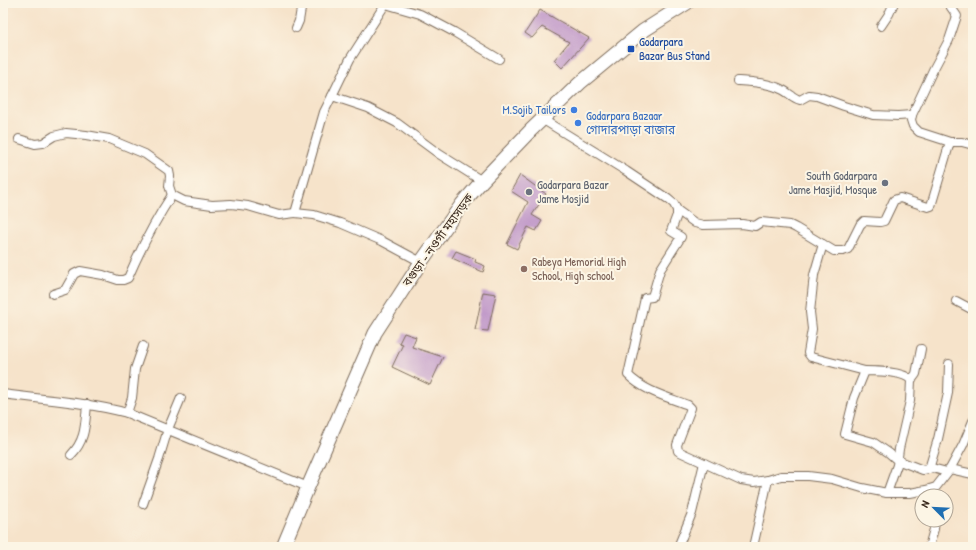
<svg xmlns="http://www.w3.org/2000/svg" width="976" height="550" font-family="'Patrick Hand','Noto Sans Bengali',sans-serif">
<rect width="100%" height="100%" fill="#fcf5e5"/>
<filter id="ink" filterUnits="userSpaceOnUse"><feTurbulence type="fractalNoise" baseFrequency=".025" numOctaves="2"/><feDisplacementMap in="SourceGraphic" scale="8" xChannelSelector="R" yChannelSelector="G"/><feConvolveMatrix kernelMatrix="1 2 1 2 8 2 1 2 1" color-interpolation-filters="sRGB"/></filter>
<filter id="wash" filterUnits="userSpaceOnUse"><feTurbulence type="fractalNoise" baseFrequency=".012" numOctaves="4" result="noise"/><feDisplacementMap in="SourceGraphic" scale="16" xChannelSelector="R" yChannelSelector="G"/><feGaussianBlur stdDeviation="0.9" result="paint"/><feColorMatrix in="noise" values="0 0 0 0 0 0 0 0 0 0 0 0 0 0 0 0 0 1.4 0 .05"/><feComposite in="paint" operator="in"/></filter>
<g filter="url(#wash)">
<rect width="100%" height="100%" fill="#f6e3ca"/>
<g id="blocks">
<g fill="#be94c8">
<polygon points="540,10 589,38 562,68 554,60 569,42 542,27 532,38 525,33"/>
<polygon points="520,175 546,194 532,215 542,221 536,231 528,227 517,249 507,244 528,202 511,191"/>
<polygon points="456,251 476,259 475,262 485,266 483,272 452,258"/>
<polygon points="483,292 496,294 488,331 475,330"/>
<polygon points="404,333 416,337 412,347 443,357 430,385 392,367 403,344 399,343"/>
</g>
</g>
</g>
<g filter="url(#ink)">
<use href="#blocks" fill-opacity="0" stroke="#7c6b5a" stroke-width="1"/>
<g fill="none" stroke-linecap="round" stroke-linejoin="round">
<g stroke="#7c6b5a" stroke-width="10">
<g id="street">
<polyline points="382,3 420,14 454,32 499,59"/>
<polyline points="948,3 957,16 949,40 933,70 912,115 911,120 913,126 919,132 950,142 962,142 973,145"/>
<polyline points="881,26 889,14 894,3"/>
<polyline points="296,28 299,21 302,3"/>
<path d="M738 81C753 82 769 83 783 90 789 93 793 98 800 100L809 95 817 96 844 106 873 115 898 116 912 115"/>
<polyline points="332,96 350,59 386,3"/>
<polyline points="542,119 626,171 668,199 674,204 677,210 695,223 703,225 742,224 755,226 761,222 790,225 796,228 834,251 843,251 848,249 860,225 864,221 880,222 884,221 894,200 900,198 928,207 931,206 950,142"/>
<polyline points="19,139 35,144 43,143 54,136 66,133 86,135 109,139 145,154 169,171 170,176 169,186 172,195 184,201 212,205 231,204 248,206 279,215 295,213"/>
<path d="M677 210V215L671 231 681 237 660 270 652 297 645 298 628 375C644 391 667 397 688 405L691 408 677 445 678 451 741 480 754 482 768 480 781 476H808L832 479 862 488 887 493H910L926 490 936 487 950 469 973 474"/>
<polyline points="823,244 814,275 810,312 812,329 808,353 811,357 865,371"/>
<polyline points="421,262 382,241 340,223 314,215 295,213 324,112 332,96 368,108 397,123 439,154 482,181"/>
<path d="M53 294 65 290 74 274 80 271 103 275 118 280H123L128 278C141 248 154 222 172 195"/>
<polyline points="956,301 973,310"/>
<polyline points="910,378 913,378 916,374 921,349"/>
<path d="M3 394C45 400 87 402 127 413L308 487"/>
<polyline points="127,413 132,398 135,369 143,346"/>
<path d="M71 455C86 440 85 424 87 404"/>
<polyline points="929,469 938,439 948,393 949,364"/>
<polyline points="950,469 963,445 973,421"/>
<path d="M887 493 897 465 899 449 910 401 911 380C903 371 876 371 865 371L854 398 845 434 873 442 889 453 897 460 923 470 932 468 947 472"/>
<polyline points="143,504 159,459 168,429 181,398"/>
<polyline points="678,547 692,513 704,463"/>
<polyline points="753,547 768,480"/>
<polyline points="929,547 934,529 935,520"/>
</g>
</g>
<g stroke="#7c6b5a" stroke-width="15">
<polyline id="primary" points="283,547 308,487 375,333 421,262 462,204 482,181 531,130 580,83 643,31 687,3"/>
</g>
<use href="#street" stroke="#fff" stroke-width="8"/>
<use href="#primary" stroke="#fff" stroke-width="13"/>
</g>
</g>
<rect fill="#1a4fb4" stroke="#fcf5e5" stroke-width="1.5" x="627" y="45" width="8" height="8" rx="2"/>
<g fill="#3f7fe0" stroke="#fcf5e5" stroke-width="1.5">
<circle cx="574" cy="110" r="4"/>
<circle cx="578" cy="123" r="4"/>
</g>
<g fill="#6b7280" stroke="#fcf5e5" stroke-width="1.5">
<circle cx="885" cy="183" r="4"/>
<circle cx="529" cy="192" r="4"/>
</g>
<circle fill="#8d6e63" stroke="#fcf5e5" stroke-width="1.5" cx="524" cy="269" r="4"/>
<g text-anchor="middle" stroke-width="4" stroke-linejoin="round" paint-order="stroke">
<g font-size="12" fill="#164399" stroke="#fcf5e5" text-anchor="start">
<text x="639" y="46">Godarpara<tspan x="639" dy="14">Bazar Bus Stand</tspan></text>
</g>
<g font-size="12" fill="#366cbe" stroke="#fcf5e5" text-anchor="end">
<text x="566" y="114">M.Sojib Tailors</text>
<text x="586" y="120" text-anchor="start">Godarpara Bazaar<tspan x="586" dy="14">গোদারপাড়া বাজার</tspan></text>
</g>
<g font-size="12" fill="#5b616d" stroke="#fcf5e5" text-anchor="end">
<text x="877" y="180">South Godarpara<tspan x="877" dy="14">Jame Masjid, Mosque</tspan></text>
<text x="537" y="189" text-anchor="start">Godarpara Bazar<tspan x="537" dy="14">Jame Mosjid</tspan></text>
</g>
<g font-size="12" fill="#3b2a1e" stroke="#fcf5e5">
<text transform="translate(438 240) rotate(-54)" y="4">বগুড়া - নওগাঁ মহাসড়ক</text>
</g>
<g font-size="12" fill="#785e54" stroke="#fcf5e5" text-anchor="start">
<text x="532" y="266">Rabeya Memorial High<tspan x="532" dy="14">School, High school</tspan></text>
</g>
</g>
<rect width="976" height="550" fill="none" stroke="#fcf5e5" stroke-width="16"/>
<g transform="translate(934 508) rotate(294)"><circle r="19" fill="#fcf5e5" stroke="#afa495"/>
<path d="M0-3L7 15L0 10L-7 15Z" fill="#1f6fb2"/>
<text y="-6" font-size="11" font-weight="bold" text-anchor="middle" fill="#3b2a1e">N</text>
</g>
</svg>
